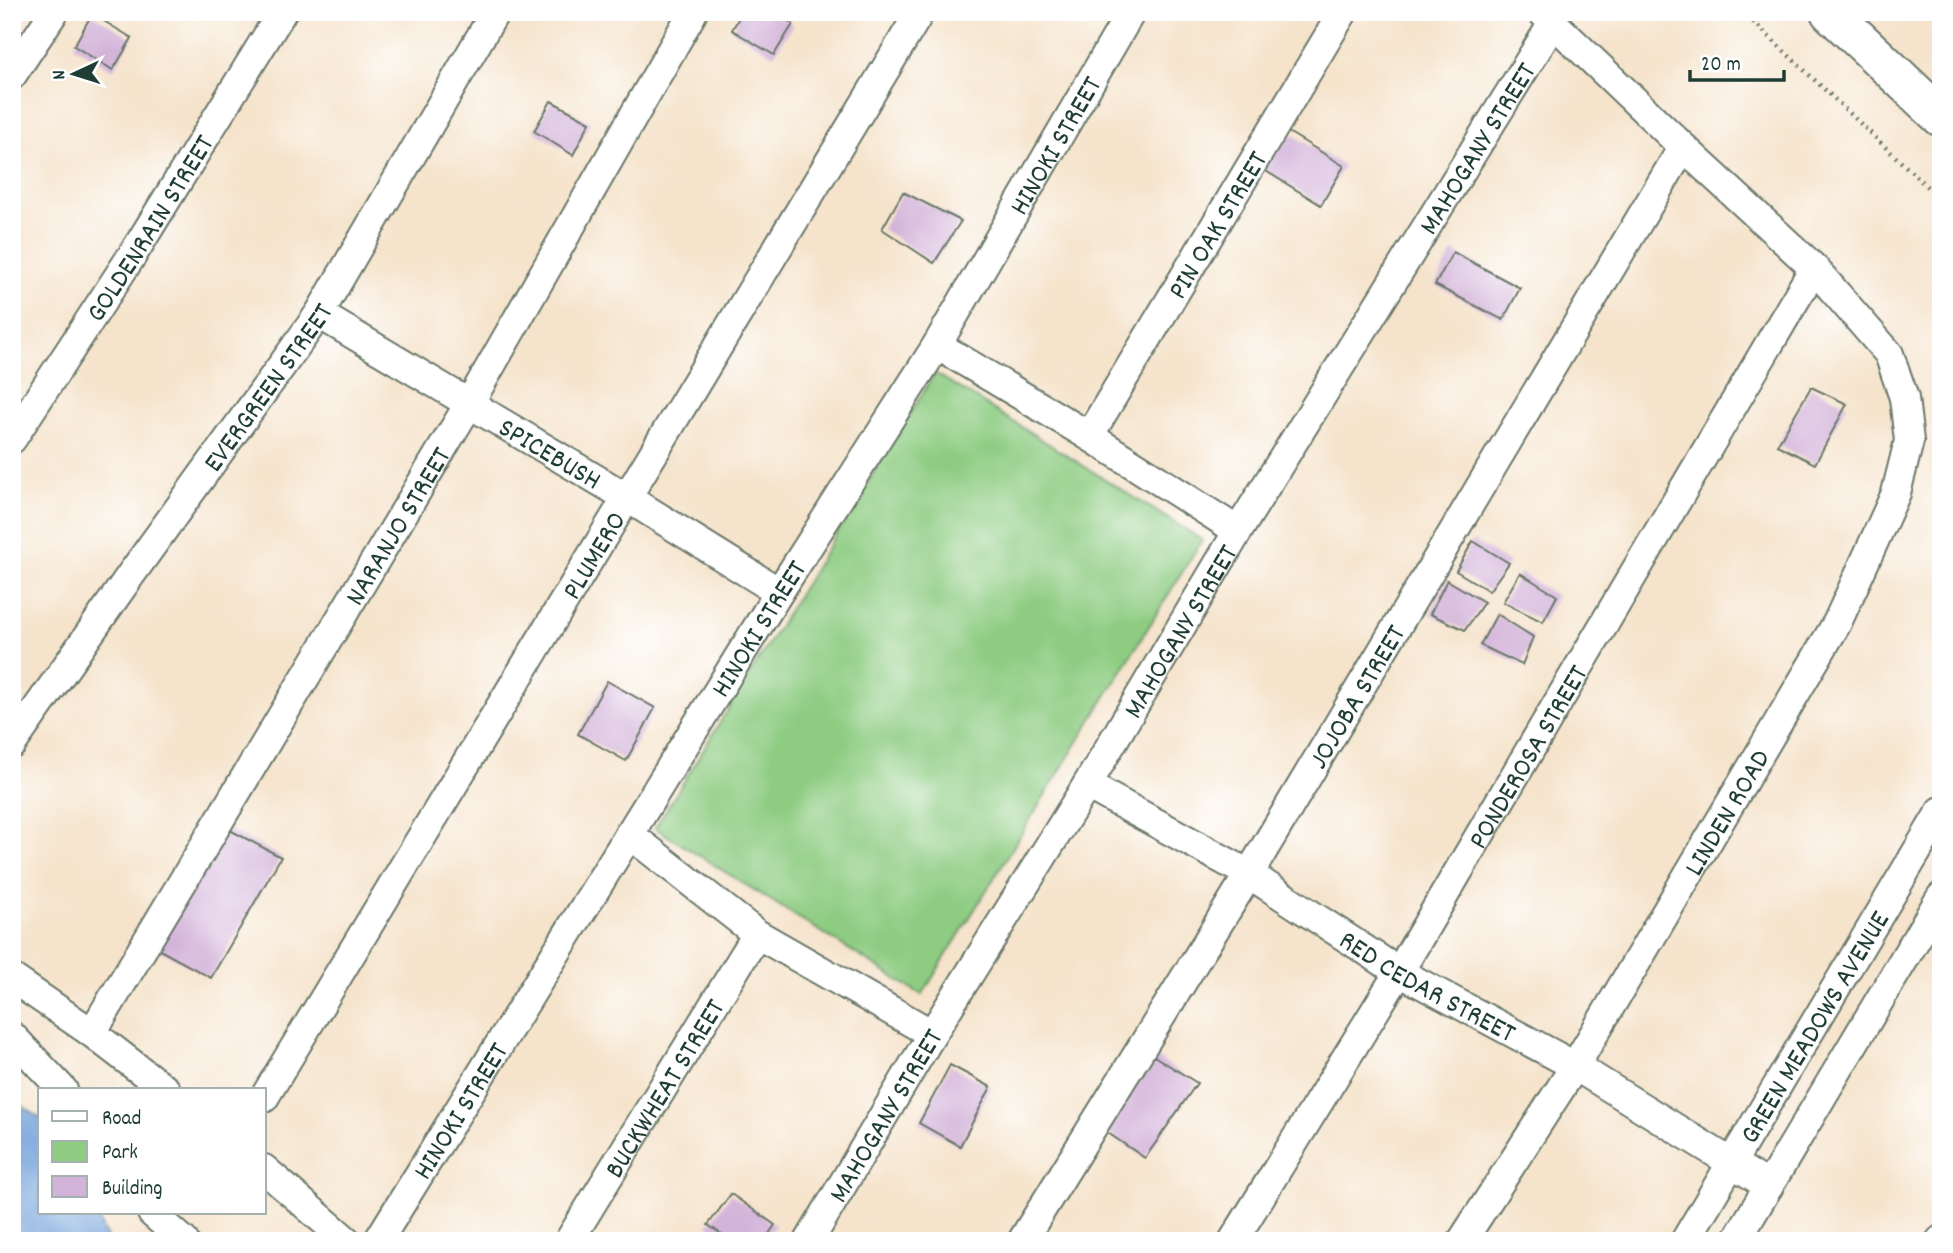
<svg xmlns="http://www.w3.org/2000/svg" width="1953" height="1253" font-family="Dekko,sans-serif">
<rect width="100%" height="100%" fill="#fff"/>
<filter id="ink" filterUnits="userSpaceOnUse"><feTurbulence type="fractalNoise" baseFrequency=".0143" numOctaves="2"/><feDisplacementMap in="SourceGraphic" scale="14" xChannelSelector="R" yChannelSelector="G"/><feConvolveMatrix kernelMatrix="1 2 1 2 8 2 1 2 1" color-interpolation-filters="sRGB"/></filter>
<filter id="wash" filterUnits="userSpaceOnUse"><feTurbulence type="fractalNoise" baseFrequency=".00686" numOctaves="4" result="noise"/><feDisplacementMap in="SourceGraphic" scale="28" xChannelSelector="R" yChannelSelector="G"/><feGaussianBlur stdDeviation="1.57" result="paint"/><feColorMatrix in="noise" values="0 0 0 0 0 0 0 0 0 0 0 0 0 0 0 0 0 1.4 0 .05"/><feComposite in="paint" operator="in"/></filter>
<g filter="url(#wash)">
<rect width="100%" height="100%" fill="#f5e3cb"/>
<polygon fill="#8ecc82" stroke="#56845b" stroke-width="2" points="935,373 1202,540 922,995 655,828"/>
<polygon fill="#709ed8" stroke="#486e86" stroke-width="2" points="12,1099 40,1118 40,1213 97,1213 103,1230 109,1241 18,1241 12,1235"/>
<g id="blocks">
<g fill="#d3b3d9">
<polygon points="742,12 773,12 793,24 774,55 732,30"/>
<polygon points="92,14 132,38 113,70 74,46"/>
<polygon points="551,101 590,122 573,155 534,131"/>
<polygon points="1285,130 1344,166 1321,205 1261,168"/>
<polygon points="903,192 961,221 934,263 882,229"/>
<polygon points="1453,252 1520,288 1503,320 1435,285"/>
<polygon points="1811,387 1847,404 1815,464 1777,445"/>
<polygon points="1473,541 1509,563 1489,591 1456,571"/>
<polygon points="1520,573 1557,596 1543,622 1503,602"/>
<polygon points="1447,580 1484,602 1465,630 1430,614"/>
<polygon points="1497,614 1533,637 1522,665 1480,645"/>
<polygon points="607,681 655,708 626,761 578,734"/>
<polygon points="228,829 281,857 211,978 156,948"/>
<polygon points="1154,1056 1197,1083 1145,1158 1102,1129"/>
<polygon points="950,1065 991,1087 960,1146 919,1123"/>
<polygon points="731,1194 775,1225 764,1241 732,1241 708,1225"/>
</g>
</g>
</g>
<g filter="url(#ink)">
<use href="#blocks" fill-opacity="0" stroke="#6a7769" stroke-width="2"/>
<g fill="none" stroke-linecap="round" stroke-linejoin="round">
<g stroke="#6a7769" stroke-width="32">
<g id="street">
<polyline points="12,75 54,12"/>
<path id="s1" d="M319 314 626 497 779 592"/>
<polyline points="937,345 1089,436 1238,531"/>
<path id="s2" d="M1089 436 1343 12"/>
<path id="s3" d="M12 439 133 254 282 12"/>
<path id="s4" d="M12 744 132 573 319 314 495 12"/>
<path id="s5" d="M1087 785 1249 874 1399 972 1575 1066 1769 1186"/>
<polyline points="629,834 757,934 932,1034"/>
<polyline points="12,978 92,1033 166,1090"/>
<path id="s6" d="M92 1033 469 404 693 12"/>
<polyline points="12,1036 63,1090"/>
<path id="s7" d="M264 1098 920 12"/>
<polyline points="264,1169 347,1241"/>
<polyline points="152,1213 184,1241"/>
<path id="s8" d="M378 1241 779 592 937 345 1131 12"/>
<path id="s9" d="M569 1241 757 934"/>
<path id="s10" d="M809 1241 932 1034 1087 785 1238 531 1553 23"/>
<path id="s11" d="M1022 1241 1249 874 1683 147"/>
<path id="s12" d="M1233 1241 1399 972 1814 268"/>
<path id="s13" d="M1462 1241 1575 1066 1837 623 1896 493 1909 441 1904 398 1889 354 1814 268 1683 147 1542 12"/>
<path id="s14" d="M1685 1241 1941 811"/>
<polyline points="1736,1241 1941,897"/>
<polyline points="1940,1241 1941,1240"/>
</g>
</g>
<g stroke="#6a7769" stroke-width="42">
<polyline id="highway" points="1830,12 1941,117"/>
</g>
<polyline stroke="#6a7769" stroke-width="4.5" stroke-dasharray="2 5" stroke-linecap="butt" points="1743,12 1941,200"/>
<use href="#street" stroke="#fff" stroke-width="28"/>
<use href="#highway" stroke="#fff" stroke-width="38"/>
</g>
</g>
<g text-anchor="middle" stroke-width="7" stroke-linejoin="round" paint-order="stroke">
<g font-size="28" fill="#1f3d34" stroke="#fff">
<text dy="10" stroke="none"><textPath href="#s8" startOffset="1288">HINOKI STREET</textPath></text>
<text dy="10" stroke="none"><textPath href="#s10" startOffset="1281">MAHOGANY STREET</textPath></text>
<text dy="10" stroke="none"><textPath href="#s2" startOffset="247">PIN OAK STREET</textPath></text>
<text dy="10" stroke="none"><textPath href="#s3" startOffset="252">GOLDENRAIN STREET</textPath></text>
<text dy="10" stroke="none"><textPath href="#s4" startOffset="439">EVERGREEN STREET</textPath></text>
<text dy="10" stroke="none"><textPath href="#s1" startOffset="270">SPICEBUSH</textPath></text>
<text dy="10" stroke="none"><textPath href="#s6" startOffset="592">NARANJO STREET</textPath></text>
<text dy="10" stroke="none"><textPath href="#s7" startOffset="635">PLUMERO</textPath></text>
<text dy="10" stroke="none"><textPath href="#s8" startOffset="721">HINOKI STREET</textPath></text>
<text dy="10" stroke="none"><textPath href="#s10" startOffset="714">MAHOGANY STREET</textPath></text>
<text dy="10" stroke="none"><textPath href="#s11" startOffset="639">JOJOBA STREET</textPath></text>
<text dy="10" stroke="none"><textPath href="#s12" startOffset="567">PONDEROSA STREET</textPath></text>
<text dy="10" stroke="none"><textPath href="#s13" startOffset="504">LINDEN ROAD</textPath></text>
<text dy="10" stroke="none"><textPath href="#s5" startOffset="396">RED CEDAR STREET</textPath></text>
<text dy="10" stroke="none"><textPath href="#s14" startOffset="250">GREEN MEADOWS AVENUE</textPath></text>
<text dy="10" stroke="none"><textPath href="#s9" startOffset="180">BUCKWHEAT STREET</textPath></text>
<text dy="10" stroke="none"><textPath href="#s8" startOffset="154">HINOKI STREET</textPath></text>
<text dy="10" stroke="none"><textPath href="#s10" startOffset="147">MAHOGANY STREET</textPath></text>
</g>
</g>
<rect width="1953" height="1253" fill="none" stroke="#fff" stroke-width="42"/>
<rect x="38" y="1088" width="228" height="126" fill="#ffffff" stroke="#a5b1ae" stroke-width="2"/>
<rect x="52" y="1111" width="35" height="10" fill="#ffffff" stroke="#a5b1ae" stroke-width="2"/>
<text x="102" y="1124" font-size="21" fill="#1f3d34">Road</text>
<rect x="52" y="1141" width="35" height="21" fill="#8ecc82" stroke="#a5b1ae" stroke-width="2"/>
<text x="102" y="1158" font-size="21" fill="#1f3d34">Park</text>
<rect x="52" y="1176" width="35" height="21" fill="#d3b3d9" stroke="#a5b1ae" stroke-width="2"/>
<text x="102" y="1194" font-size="21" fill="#1f3d34">Building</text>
<g transform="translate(74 74) rotate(266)" stroke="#ffffff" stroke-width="5" paint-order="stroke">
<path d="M0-5L12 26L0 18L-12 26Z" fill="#1f3d34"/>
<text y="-10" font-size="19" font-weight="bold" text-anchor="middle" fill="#1f3d34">N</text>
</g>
<path d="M1690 70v10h94v-10" fill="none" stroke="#1f3d34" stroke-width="3.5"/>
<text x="1701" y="70" font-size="21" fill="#1f3d34" stroke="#ffffff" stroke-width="5" paint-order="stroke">20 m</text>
</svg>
